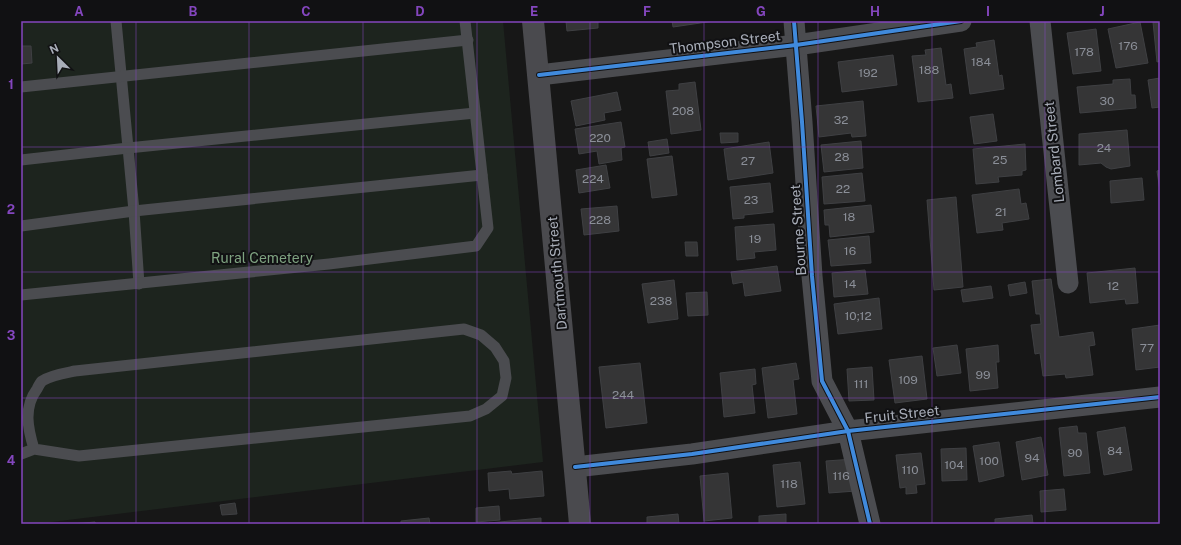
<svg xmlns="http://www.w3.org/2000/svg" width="1181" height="545" font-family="'Public Sans',sans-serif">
<rect width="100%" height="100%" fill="#171717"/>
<polygon fill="#1d241e" points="21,21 503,21 543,462 35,524 21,524"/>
<g fill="#353536" stroke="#3f4043">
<polygon points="566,21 598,21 598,28 567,31"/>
<polygon points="672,21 714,21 673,27"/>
<polygon points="1160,21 1160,61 1157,62 1153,22"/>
<polygon points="1140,22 1148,63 1116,68 1108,29"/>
<polygon points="1096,29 1101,71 1073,74 1067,33"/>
<polygon points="994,40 999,76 1002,75 1004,89 970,94 964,49 977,47 976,43"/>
<polygon points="21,46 31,46 32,63 21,64"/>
<polygon points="941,48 946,85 951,84 953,98 918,102 912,56 926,55 925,50"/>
<polygon points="893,55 897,85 842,92 838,62"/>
<polygon points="1160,78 1160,107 1152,108 1148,80"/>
<polygon points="1130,79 1131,95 1135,95 1136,108 1080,113 1077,87 1113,84 1113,80"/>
<polygon points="695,82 701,130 671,134 666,91 679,90 679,84"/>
<polygon points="617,92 621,110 604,113 605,120 576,126 571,101"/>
<polygon points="863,101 866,136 852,137 851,133 819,137 816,106"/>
<polygon points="993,114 997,141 974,144 970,117"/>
<polygon points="621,122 625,147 621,148 622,160 599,164 597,151 579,154 575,129"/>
<polygon points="1127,130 1130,166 1111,169 1106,167 1101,163 1079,165 1079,134"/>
<polygon points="720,133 738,133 738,142 721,143"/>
<polygon points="667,139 669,153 650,156 648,142"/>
<polygon points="861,141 863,168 824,172 821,145"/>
<polygon points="769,142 773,173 728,180 724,149"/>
<polygon points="1025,144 1026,170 1022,171 1022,175 998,177 999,182 976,184 973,149"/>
<polygon points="672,156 677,195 652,198 647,159"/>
<polygon points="606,165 610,188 579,193 576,170"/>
<polygon points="1160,170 1160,191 1157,171"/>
<polygon points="862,173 865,201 824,204 822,177"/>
<polygon points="1142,178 1144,200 1111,203 1110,181"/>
<polygon points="770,183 773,212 744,215 744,218 733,219 730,187"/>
<polygon points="1019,189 1021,204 1026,203 1029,219 1002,223 1003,230 977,233 972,195"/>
<polygon points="956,197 963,287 934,290 927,200"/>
<polygon points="871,205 874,232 830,237 829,225 825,225 824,210"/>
<polygon points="617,206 619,231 584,235 581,209"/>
<polygon points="774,224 776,250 754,252 755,258 737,260 735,227"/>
<polygon points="869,236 871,263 831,266 828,240"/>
<polygon points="685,242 697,242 698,256 686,256"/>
<polygon points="777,266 781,291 745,296 743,282 733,284 731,272"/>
<polygon points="1135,268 1138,303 1126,304 1125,299 1090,303 1087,273"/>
<polygon points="865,270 868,294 834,297 832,273"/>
<polygon points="1051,279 1059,337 1093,332 1095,345 1089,346 1093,375 1066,378 1065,374 1043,376 1040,353 1035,354 1031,325 1041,324 1040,314 1036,314 1032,281"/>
<polygon points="674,280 678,319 648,323 642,284"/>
<polygon points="1025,282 1027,293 1010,296 1008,285"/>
<polygon points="991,286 993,298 963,302 961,290"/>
<polygon points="707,292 708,315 688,316 686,293"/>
<polygon points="879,298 882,329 838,334 834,304"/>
<polygon points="1160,325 1160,367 1136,370 1132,329"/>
<polygon points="957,345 961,373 937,376 933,348"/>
<polygon points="998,345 999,362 996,362 998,388 970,391 966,349"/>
<polygon points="922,356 927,399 895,403 889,360"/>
<polygon points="640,363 647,423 606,428 599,367"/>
<polygon points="796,363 799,379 793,380 797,414 768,418 762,368"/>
<polygon points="872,367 874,400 849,401 847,369"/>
<polygon points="755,369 756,384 752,385 755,413 724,417 720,373"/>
<polygon points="1077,426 1078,433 1086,433 1090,473 1064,476 1059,428"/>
<polygon points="1125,427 1132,470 1104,475 1097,432"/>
<polygon points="1041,437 1048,475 1022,480 1016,442"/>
<polygon points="999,442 1004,476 979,482 973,446"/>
<polygon points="966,448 967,480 942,481 941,449"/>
<polygon points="921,453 925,484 916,485 917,493 906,494 906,487 900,488 896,455"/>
<polygon points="854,459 856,491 829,493 826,461"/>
<polygon points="800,462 805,504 777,507 773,465"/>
<polygon points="511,471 512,474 542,471 544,496 510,499 509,489 489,491 488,473"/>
<polygon points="728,473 732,518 704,521 700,476"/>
<polygon points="1064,489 1066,510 1041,512 1040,491"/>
<polygon points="235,503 237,514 222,515 220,505"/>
<polygon points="499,506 500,520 476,522 476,508"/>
<polygon points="678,514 679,524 647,524 647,517"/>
<polygon points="786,514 786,524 759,524 759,516"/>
<polygon points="1032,515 1033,524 995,524 995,519"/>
<polygon points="429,518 430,524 401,524 401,521"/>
<polygon points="541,518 541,524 489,524 489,523"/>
<polygon points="95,522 96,524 72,524"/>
</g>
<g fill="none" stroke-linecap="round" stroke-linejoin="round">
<g stroke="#4b4c50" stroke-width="11">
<polyline points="116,21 134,211 139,284"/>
<polyline points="21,87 468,40"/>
<polyline points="21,160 128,148 475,113"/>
<polyline points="21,226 134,211 482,175"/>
<polyline points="21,295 329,264 476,246 488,228 465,21"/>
<path d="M21 454 34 449 79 456 470 416 486 409 502 396 506 378 504 361 495 347 481 335 464 329 75 371C65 373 51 375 42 381 40 383 38 387 37 389 23 408 28 429 34 449"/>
</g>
<g stroke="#4b4c50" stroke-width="21">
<polyline points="794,21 802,122 812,276 822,381 848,431 870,524"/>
<polyline points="1040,21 1068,283"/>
<polyline points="539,75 796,45 961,21"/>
<polyline points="575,467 692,454 848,431 1160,397"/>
</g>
<polyline stroke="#4a4a4e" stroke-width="22" points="533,21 580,524"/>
<g stroke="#111113" stroke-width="6">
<g id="cycleway">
<polyline points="794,21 802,122 812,276 822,381 848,431 870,524"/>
<polyline points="539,75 796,45 961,21"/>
<polyline points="575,467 692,454 848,431 1160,397"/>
</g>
</g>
<use href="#cycleway" stroke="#408adc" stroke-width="4"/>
</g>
<path fill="none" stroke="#8446be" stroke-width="1" stroke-opacity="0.55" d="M136 21V524M249 21V524M363 21V524M477 21V524M590 21V524M704 21V524M818 21V524M932 21V524M1045 21V524M21 147H1160M21 272H1160M21 398H1160"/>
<g text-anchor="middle" stroke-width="4" stroke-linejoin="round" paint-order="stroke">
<g font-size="12" fill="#8b8f98">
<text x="1128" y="50">176</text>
<text x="1084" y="56">178</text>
<text x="981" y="66">184</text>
<text x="929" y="74">188</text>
<text x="868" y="77">192</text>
<text x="1107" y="105">30</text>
<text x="683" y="115">208</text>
<text x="841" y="124">32</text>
<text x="600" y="142">220</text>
<text x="1104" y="152">24</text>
<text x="842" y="161">28</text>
<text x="1000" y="164">25</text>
<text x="748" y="165">27</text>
<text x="593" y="183">224</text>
<text x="843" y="193">22</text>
<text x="751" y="204">23</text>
<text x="1001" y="216">21</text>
<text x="849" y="221">18</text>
<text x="600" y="224">228</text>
<text x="755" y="243">19</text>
<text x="850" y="255">16</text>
<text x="850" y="288">14</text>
<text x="1113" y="290">12</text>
<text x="661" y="305">238</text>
<text x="858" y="320">10;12</text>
<text x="1147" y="352">77</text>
<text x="983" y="379">99</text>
<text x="908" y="384">109</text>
<text x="861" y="388">111</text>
<text x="623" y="399">244</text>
<text x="1115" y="455">84</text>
<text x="1075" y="457">90</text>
<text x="1032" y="462">94</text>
<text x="989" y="465">100</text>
<text x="954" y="469">104</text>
<text x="910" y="474">110</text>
<text x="841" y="480">116</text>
<text x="789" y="488">118</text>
</g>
<g font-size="14" fill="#a8adb8" stroke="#111113">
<text transform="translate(725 42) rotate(-7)" y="5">Thompson Street</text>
<text transform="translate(1054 152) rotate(-96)" y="5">Lombard Street</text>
<text transform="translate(798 230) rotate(-94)" y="5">Bourne Street</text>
<text transform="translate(557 273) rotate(-95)" y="5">Dartmouth Street</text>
<text transform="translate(902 414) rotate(-6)" y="5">Fruit Street</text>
</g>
<g font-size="14" fill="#7fa381" stroke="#111113">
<text x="262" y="263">Rural Cemetery</text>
</g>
</g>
<rect width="1181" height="545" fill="none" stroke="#111113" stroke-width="44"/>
<g transform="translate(58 58) rotate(336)" stroke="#111113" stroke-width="3" paint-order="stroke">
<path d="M0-3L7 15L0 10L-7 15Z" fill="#a8adb8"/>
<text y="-6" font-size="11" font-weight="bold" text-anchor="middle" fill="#a8adb8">N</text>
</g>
<rect x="22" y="22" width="1137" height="501" fill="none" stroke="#8446be" stroke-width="1.5"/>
<g font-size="13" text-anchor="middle" font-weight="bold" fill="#8446be">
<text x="79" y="16">A</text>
<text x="193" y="16">B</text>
<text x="306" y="16">C</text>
<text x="420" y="16">D</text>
<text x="534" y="16">E</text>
<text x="647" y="16">F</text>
<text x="761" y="16">G</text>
<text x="875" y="16">H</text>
<text x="988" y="16">I</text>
<text x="1102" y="16">J</text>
<text x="11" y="89">1</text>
<text x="11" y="214">2</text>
<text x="11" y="340">3</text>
<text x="11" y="465">4</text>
</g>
</svg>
